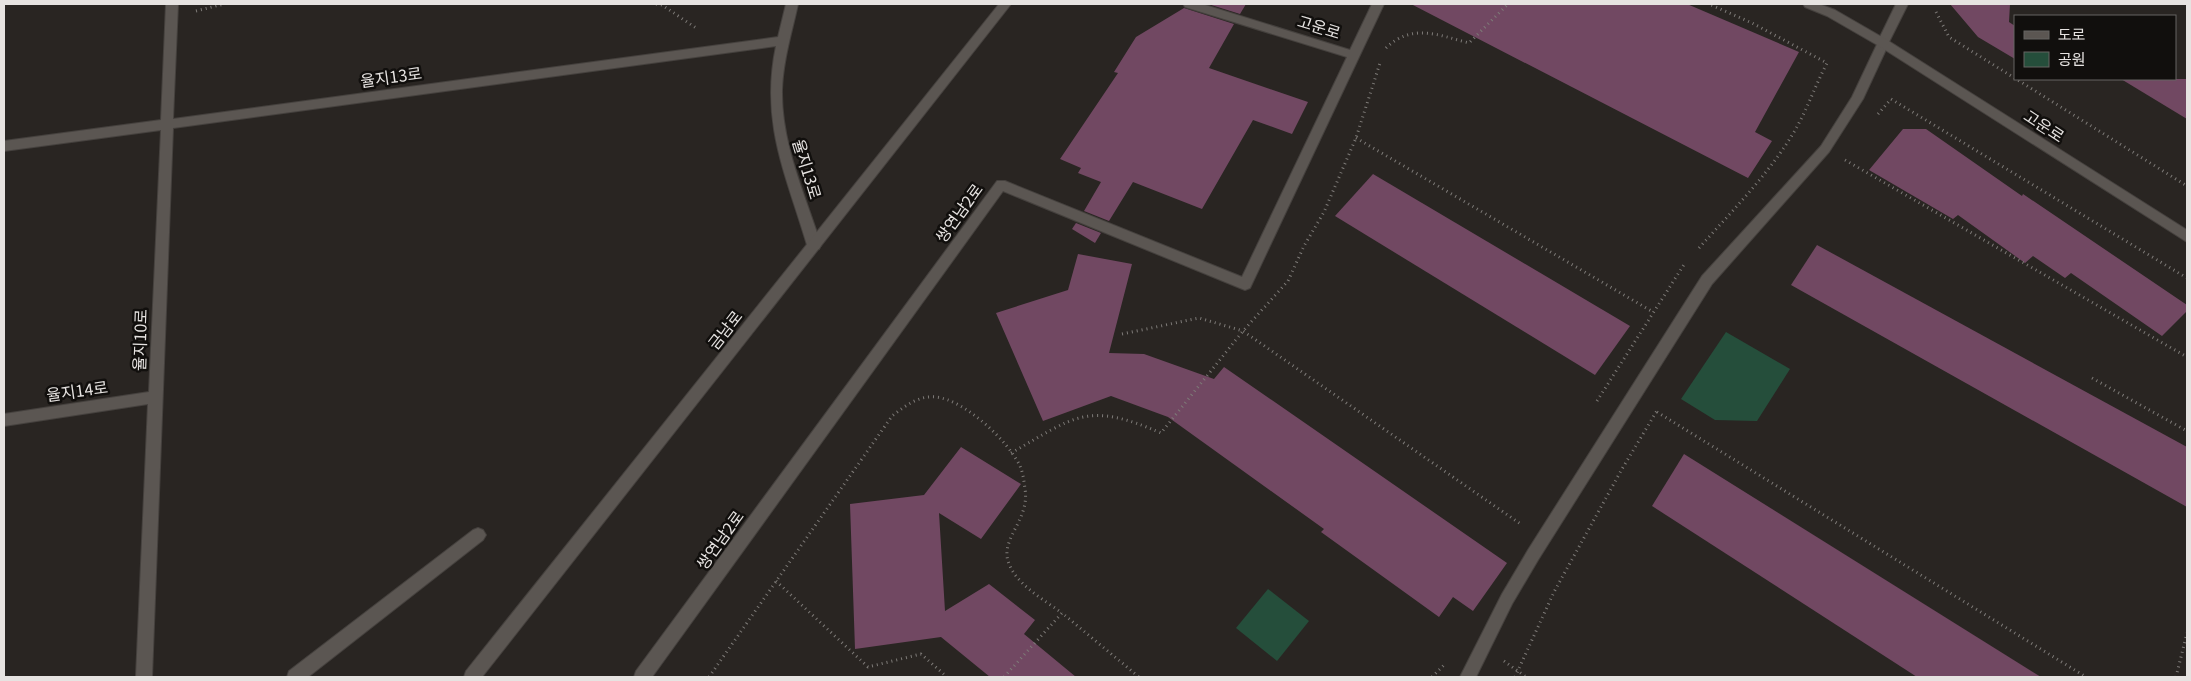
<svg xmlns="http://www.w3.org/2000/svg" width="2191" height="681" font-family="Georgia,'Noto Sans KR',serif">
<rect width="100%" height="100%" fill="#292522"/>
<g fill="#254e3b">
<polygon points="1726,332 1790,369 1757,421 1715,420 1681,399"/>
<polygon points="1268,589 1309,621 1277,661 1236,628"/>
</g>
<g fill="#714862">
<polygon points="1208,4 1246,4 1240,14"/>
<polygon points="1411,4 1687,4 1799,52 1755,132 1772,141 1748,178"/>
<polygon points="1950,4 2010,4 2009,22 2015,26 2015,59 1978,37"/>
<polygon points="1184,8 1234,24 1209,68 1308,102 1292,134 1253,120 1202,209 1133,182 1109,221 1084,211 1101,182 1078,173 1081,168 1060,159 1118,73 1114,72 1136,37"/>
<polygon points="2121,79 2187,79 2187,119"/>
<polygon points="1903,129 1926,129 2022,196 2023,194 2187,305 2187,311 2162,336 2071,273 2065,278 2033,256 2025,263 1958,215 1953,219 1869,170"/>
<polygon points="1373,174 1630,326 1595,375 1335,216"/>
<polygon points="1076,223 1101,233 1095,243 1072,229"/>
<polygon points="1817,245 2187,447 2187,507 1791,285"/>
<polygon points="1078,254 1132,264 1109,353 1144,354 1214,379 1224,367 1507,563 1473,611 1453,597 1439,617 1321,532 1324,529 1168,417 1111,396 1043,421 996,313 1068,290"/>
<polygon points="961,447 1021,484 981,539 939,513 945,611 989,584 1035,620 1024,634 1076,677 990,677 941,637 855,649 850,504 924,495"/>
<polygon points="1684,454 2041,677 1917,677 1652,506"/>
</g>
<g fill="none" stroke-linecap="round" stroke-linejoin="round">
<g stroke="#45413e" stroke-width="2">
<g id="service">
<polygon points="1883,39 1889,43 1863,99 1829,152 1712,284 1538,560 1512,604 1476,677 1460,677 1502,594 1528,550 1702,276 1821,146 1852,97 1879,40"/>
<polygon points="478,528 483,530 486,535 483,540 308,677 287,677 289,671 473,530"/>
</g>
</g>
<g stroke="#45413e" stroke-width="2">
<g id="minor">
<path d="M166 4H178L173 119 778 37 786 4H798C792 32 783 60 782 90 781 144 805 194 821 245L819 249 814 250 809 249 807 245C786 174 760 123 776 46L173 128 152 677H136L148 404 4 426V414L149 392 161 130 4 151V141L161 120Z"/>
<polygon points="1183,4 1202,4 1350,50 1372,4 1384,4 1250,288 1245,290 1240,288 1003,191 652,677 634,677 636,671 997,181 1005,181 1242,277 1347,57 1185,7"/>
<polygon points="1896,4 1908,4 1887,46 1879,46 1877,43"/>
</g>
</g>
<g stroke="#45413e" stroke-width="2">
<g id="tertiary">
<polygon points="999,4 1011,4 482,677 464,677 466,671"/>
<polygon points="1803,4 1819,4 1835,10 1887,40 2187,230 2187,242 1879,46 1827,16 1805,7"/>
</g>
</g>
<g stroke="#7e7b78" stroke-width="3" stroke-dasharray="1 4" stroke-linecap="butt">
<polyline points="656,4 662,5 696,28"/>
<polyline points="196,11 224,4"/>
<polyline points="1936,12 1949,37 2187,186"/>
<path d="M1386 48C1412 23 1438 35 1469 43L1508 4"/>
<polyline points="1878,114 1891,99 2187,278"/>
<polyline points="1356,138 1653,312"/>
<polyline points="1845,160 2187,357"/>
<path d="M1699 248C1732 211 1768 175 1794 132 1807 110 1815 86 1827 63L1752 23 1709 4"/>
<polyline points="1122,334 1199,318 1243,331 1522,525"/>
<polyline points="2092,378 2187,431"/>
<polyline points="1597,401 1685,263"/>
<polyline points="1657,412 2086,677"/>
<path d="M1011 453C1076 416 1087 401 1161 433L1243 331 1288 281 1304 246 1324 212 1356 138 1380 63"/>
<polyline points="776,581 868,667 921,654 947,677"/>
<polyline points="1504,661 1526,677"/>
<path d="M709 677 892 416C905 406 919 395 936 397 965 400 1008 441 1020 466 1023 473 1024 481 1025 489 1030 519 1001 538 1008 561 1015 584 1043 599 1062 613"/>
<polyline points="1004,677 1062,613 1139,677"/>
<polyline points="1432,677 1444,665"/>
<polyline points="1515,677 1554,592 1622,469 1658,409"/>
<polyline points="2176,677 2187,633"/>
</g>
<use href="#service" fill="#5b5652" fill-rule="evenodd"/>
<use href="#minor" fill="#5b5652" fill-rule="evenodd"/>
<use href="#tertiary" fill="#5b5652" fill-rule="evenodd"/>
</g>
<g text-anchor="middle" stroke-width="5" stroke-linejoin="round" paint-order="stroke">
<g font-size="16" fill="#e6e3e1" stroke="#110f0d">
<text transform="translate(1319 27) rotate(17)" y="6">고운로</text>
<text transform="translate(391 77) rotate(-8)" y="6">율지13로</text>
<text transform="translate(2044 126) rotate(33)" y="6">고운로</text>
<text transform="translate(807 169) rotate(73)" y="6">율지13로</text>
<text transform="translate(959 213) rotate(-54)" y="6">쌍연남2로</text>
<text transform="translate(725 330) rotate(-52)" y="6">금남로</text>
<text transform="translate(140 340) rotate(-88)" y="6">율지10로</text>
<text transform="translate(77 391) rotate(-8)" y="6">율지14로</text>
<text transform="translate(720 540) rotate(-54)" y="6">쌍연남2로</text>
</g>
</g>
<rect width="2191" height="681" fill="none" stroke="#e6e3e1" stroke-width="10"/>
<rect x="2014" y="15" width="162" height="65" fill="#110f0d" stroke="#666462"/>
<rect x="2024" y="31" width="25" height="8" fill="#5b5652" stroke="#666462"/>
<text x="2058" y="40" font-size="15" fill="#e6e3e1">도로</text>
<rect x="2024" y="52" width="25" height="15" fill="#254e3b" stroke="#666462"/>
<text x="2058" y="65" font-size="15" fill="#e6e3e1">공원</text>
</svg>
